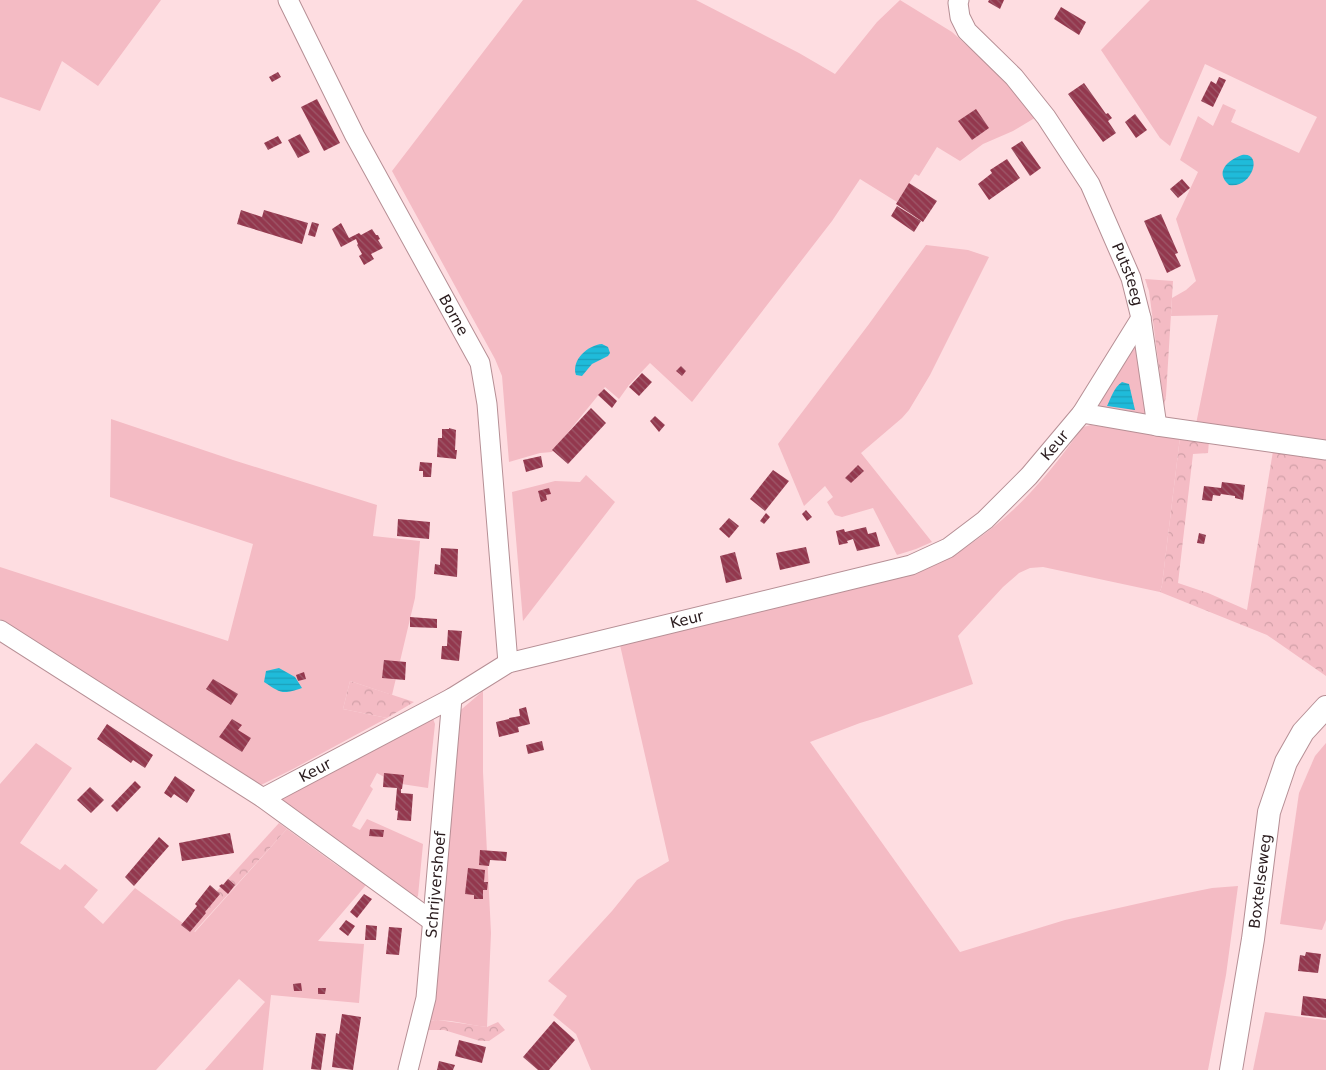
<svg xmlns="http://www.w3.org/2000/svg" width="1326" height="1070" font-family="'DejaVu Sans',sans-serif">
<defs>
<pattern id="forest-crowns" width="20" height="18" patternUnits="userSpaceOnUse" patternTransform="scale(1.25)"><rect width="20" height="18" fill="#f4bbc4"/><path d="M2 6a3 3 0 1 1 6 0M12 15a3 3 0 1 1 6 0" fill="none" stroke="#d1a0a8"/></pattern>
<pattern id="water-rules" width="6" height="5" patternUnits="userSpaceOnUse" patternTransform="scale(1.25)"><rect width="6" height="5" fill="#1fbbda"/><path d="M0 2.5h6" fill="none" stroke="#1ca0bb"/></pattern>
<pattern id="building-back-hatch" width="6" height="6" patternUnits="userSpaceOnUse" patternTransform="scale(1.25)"><rect width="6" height="6" fill="#93384e"/><path d="M-1 5l2 2M0 0l6 6M5-1l2 2" fill="none" stroke="#9e596a"/></pattern>
</defs>
<rect width="100%" height="100%" fill="#fedde1"/>
<g fill="#f4bbc4">
<polygon points="0,0 161,0 98,86 62,61 40,111 0,97"/>
<polygon points="523,0 696,0 799,53 835,74 877,22 900,0 952,32 1004,79 1038,116 1013,131 983,144 960,161 937,147 919,176 915,174 897,202 860,179 832,221 692,402 650,363 629,385 619,399 605,387 552,452 540,453 509,462 502,376 495,359 392,171"/>
<polygon points="1150,0 1326,0 1326,440 1196,424 1218,315 1171,316 1172,298 1186,290 1196,281 1176,219 1198,172 1180,160 1198,116 1213,126 1223,104 1236,110 1231,122 1299,153 1317,117 1205,64 1170,146 1160,138 1101,50"/>
<polygon points="926,245 968,250 989,257 930,375 909,410 902,418 861,453 932,542 916,549 897,555 873,508 842,517 835,515 827,502 833,497 825,486 804,506 778,444 869,324"/>
<polygon points="1137,325 1150,416 1095,410 1114,380"/>
<polygon points="111,419 233,460 377,505 373,536 420,541 415,598 392,695 350,681 343,709 387,718 293,769 261,785 0,619 0,567 228,641 253,544 110,497"/>
<path d="M1091 425 1180 437 1162 585 1160 592 1043 567 1030 568 1019 573 1003 587 958 636 973 684 880 717 860 723 810 742 960 952 1065 920 1163 898 1212 888 1238 886 1226 975 1208 1070H591L576 1034 553 1015 567 996 548 981 612 911 637 880 669 861 620 645 956 554C983 536 1008 517 1030 493 1049 473 1066 450 1083 427Z"/>
<polygon points="586,475 615,502 523,621 512,492 555,481 580,482"/>
<path d="M483 691V772L491 933 487 1027C467 1025 448 1018 428 1021L456 714Z"/>
<polygon points="430,710 435,724 428,788 395,783 377,773 370,786 373,789 352,826 360,830 367,819 423,844 418,896 415,899 279,806 278,793"/>
<polygon points="36,743 72,768 20,843 60,870 65,864 98,890 84,907 103,924 135,888 195,932 287,829 335,864 366,885 318,941 364,944 359,1003 271,995 263,1070 205,1070 265,1002 239,979 156,1070 0,1070 0,784"/>
<polygon points="1326,743 1326,920 1322,930 1280,924 1299,793 1315,756"/>
<polygon points="1265,1012 1326,1020 1326,1070 1253,1070"/>
</g>
<g fill="url(#forest-crowns)">
<polygon points="1145,279 1173,281 1166,396 1164,406 1149,291"/>
<polygon points="1180,437 1209,441 1208,453 1193,454 1178,583 1208,593 1247,610 1273,451 1326,458 1326,676 1267,635 1160,592 1162,585"/>
<polygon points="350,681 414,702 387,718 343,709"/>
<polygon points="279,823 287,829 194,932 185,926"/>
<polygon points="438,1020 487,1027 498,1022 505,1030 489,1041 480,1041 444,1030 426,1030 428,1021"/>
</g>
<g fill="url(#water-rules)">
<path d="M1242 155C1264 152 1252 189 1229 185 1214 172 1228 160 1242 155Z"/>
<path d="M602 344 608 347 610 353 608 356 592 364 582 376 576 375C571 360 588 345 602 344Z"/>
<path d="M1122 382 1129 384 1135 410 1107 406C1111 398 1114 387 1122 382Z"/>
<path d="M279 668 295 677 302 688C282 695 281 693 264 682L266 671Z"/>
</g>
<g fill="url(#building-back-hatch)">
<polygon points="989,0 1004,0 1000,9 988,2"/>
<polygon points="1061,7 1086,22 1079,35 1054,19"/>
<polygon points="278,72 281,77 272,82 269,77"/>
<polygon points="1219,77 1226,80 1213,107 1201,101 1211,81 1216,84"/>
<polygon points="1084,83 1106,114 1108,113 1112,118 1108,121 1116,133 1103,142 1068,94"/>
<polygon points="317,99 340,143 324,151 301,107"/>
<polygon points="976,109 989,128 972,140 958,121"/>
<polygon points="1135,114 1147,130 1136,138 1125,122"/>
<polygon points="300,134 310,152 298,158 288,140"/>
<polygon points="278,136 282,143 268,150 264,143"/>
<polygon points="1022,141 1041,168 1030,176 1011,148"/>
<polygon points="1007,159 1020,178 989,200 978,184 992,173 990,170"/>
<polygon points="1182,179 1190,188 1178,198 1170,189"/>
<polygon points="909,183 937,201 923,222 896,204"/>
<polygon points="897,206 921,221 914,232 891,216"/>
<polygon points="241,210 262,217 264,210 308,223 302,244 237,224"/>
<polygon points="1161,214 1178,253 1175,254 1181,266 1167,273 1144,221"/>
<polygon points="312,222 319,224 315,237 308,235"/>
<polygon points="341,223 349,238 359,233 361,235 372,229 376,235 378,235 380,239 378,240 383,248 371,254 374,259 364,265 359,256 362,254 357,245 358,244 356,239 341,247 332,229"/>
<polygon points="681,366 686,371 682,376 676,371"/>
<polygon points="642,373 652,382 639,396 629,387"/>
<polygon points="604,389 617,401 612,408 598,395"/>
<polygon points="591,408 606,423 568,464 552,450"/>
<polygon points="655,416 665,425 659,432 650,421"/>
<polygon points="449,428 456,430 455,450 457,450 456,459 437,457 438,438 442,438 442,429 449,429"/>
<polygon points="541,456 543,467 526,472 523,460"/>
<polygon points="420,462 432,463 431,477 423,477 423,471 419,471"/>
<polygon points="858,465 864,471 851,483 845,478"/>
<polygon points="773,470 789,481 765,511 750,499"/>
<polygon points="1222,482 1245,485 1243,500 1235,498 1235,496 1221,494 1220,496 1213,495 1212,501 1202,500 1204,486 1221,488"/>
<polygon points="549,488 551,494 546,495 547,500 541,502 538,491"/>
<polygon points="806,510 812,517 807,521 802,514"/>
<polygon points="766,513 770,517 764,524 760,521"/>
<polygon points="729,518 739,526 729,538 719,529"/>
<polygon points="398,519 430,522 429,539 397,536"/>
<polygon points="866,527 868,534 876,532 880,546 857,551 853,539 847,541 848,543 839,545 836,531 844,529 845,532"/>
<polygon points="1199,533 1206,535 1204,544 1197,543"/>
<polygon points="806,547 810,563 780,570 776,553"/>
<polygon points="441,548 458,549 457,577 434,574 435,564 440,565"/>
<polygon points="735,552 742,579 726,583 720,556"/>
<polygon points="410,617 437,619 437,628 410,627"/>
<polygon points="448,630 462,631 459,661 441,659 442,646 447,646"/>
<polygon points="384,660 406,662 405,680 382,678"/>
<polygon points="304,672 306,679 298,681 296,675"/>
<polygon points="213,679 238,694 231,705 206,689"/>
<polygon points="526,707 530,724 518,727 519,732 499,737 496,722 509,719 509,718 520,716 519,709"/>
<polygon points="232,719 242,725 238,730 251,738 242,752 219,737"/>
<polygon points="107,724 153,755 145,768 133,760 131,763 97,739"/>
<polygon points="542,741 544,750 528,754 526,745"/>
<polygon points="384,773 404,775 402,789 401,789 401,793 413,794 411,821 397,820 398,811 395,810 397,788 383,787"/>
<polygon points="175,776 195,790 187,803 174,794 171,798 164,793"/>
<polygon points="135,781 141,787 117,812 111,806"/>
<polygon points="90,787 104,800 91,813 77,800"/>
<polygon points="370,829 384,830 383,837 369,836"/>
<polygon points="230,833 234,853 182,861 179,843"/>
<polygon points="159,837 169,846 134,886 125,877"/>
<polygon points="480,850 507,852 506,861 490,860 489,866 479,865"/>
<polygon points="468,868 485,870 484,882 488,882 487,890 483,890 483,899 474,899 474,895 465,894"/>
<polygon points="228,879 235,885 228,894 219,886 222,884 223,885"/>
<polygon points="210,885 220,894 205,912 206,913 190,932 181,925 197,906 195,904"/>
<polygon points="364,894 372,899 357,918 350,912"/>
<polygon points="346,920 355,926 348,936 339,929"/>
<polygon points="366,925 377,926 376,940 365,940"/>
<polygon points="389,927 402,928 399,955 386,954"/>
<polygon points="1306,952 1321,954 1318,973 1298,971 1300,955 1305,956"/>
<polygon points="301,983 302,991 294,991 293,984"/>
<polygon points="318,988 326,988 325,994 318,994"/>
<polygon points="1303,996 1326,999 1326,1018 1301,1015"/>
<polygon points="342,1014 361,1017 353,1070 332,1067 336,1033 339,1034"/>
<polygon points="554,1021 575,1040 549,1070 538,1070 523,1057"/>
<polygon points="316,1033 326,1034 321,1070 311,1069"/>
<polygon points="459,1040 486,1047 482,1063 455,1056"/>
<polygon points="439,1061 455,1065 453,1070 437,1070"/>
</g>
<g fill="none" stroke-linecap="round" stroke-linejoin="round">
<g stroke="#b68f95" stroke-width="21">
<g id="minor">
<path id="s1" d="M288 0 355 136 480 363 487 404 508 663"/>
<path id="s2" d="M959 0 958 3 960 17 967 31 1014 77 1046 117 1090 184 1131 278 1141 318 1157 426"/>
<polyline points="1082,413 1157,426 1326,450"/>
<polyline points="0,630 263,798 432,921"/>
<path id="s3" d="M263 798 452 698 508 663 911 565 948 548 985 520 1029 476 1082 413 1141 318"/>
<path id="s4" d="M408 1070 426 998 452 698"/>
</g>
</g>
<g stroke="#b68f95" stroke-width="24">
<g id="major">
<path id="s5" d="M1231 1070 1253 939 1269 812 1286 762 1303 732 1326 707"/>
</g>
</g>
<use href="#minor" stroke="#fff" stroke-width="19"/>
<use href="#major" stroke="#fff" stroke-width="22"/>
</g>
<g text-anchor="middle" stroke-width="5" stroke-linejoin="round" paint-order="stroke">
<g font-size="15" fill="#2a1c1e" stroke="#faf1f2">
<text dy="5" stroke="none"><textPath href="#s2" startOffset="328">Putsteeg</textPath></text>
<text dy="5" stroke="none"><textPath href="#s1" startOffset="356">Borne</textPath></text>
<text dy="5" stroke="none"><textPath href="#s3" startOffset="884">Keur</textPath></text>
<text dy="5" stroke="none"><textPath href="#s3" startOffset="464">Keur</textPath></text>
<text dy="5" stroke="none"><textPath href="#s3" startOffset="59">Keur</textPath></text>
<text dy="5" stroke="none"><textPath href="#s5" startOffset="191">Boxtelseweg</textPath></text>
<text dy="5" stroke="none"><textPath href="#s4" startOffset="188">Schrijvershoef</textPath></text>
</g>
</g>
</svg>
